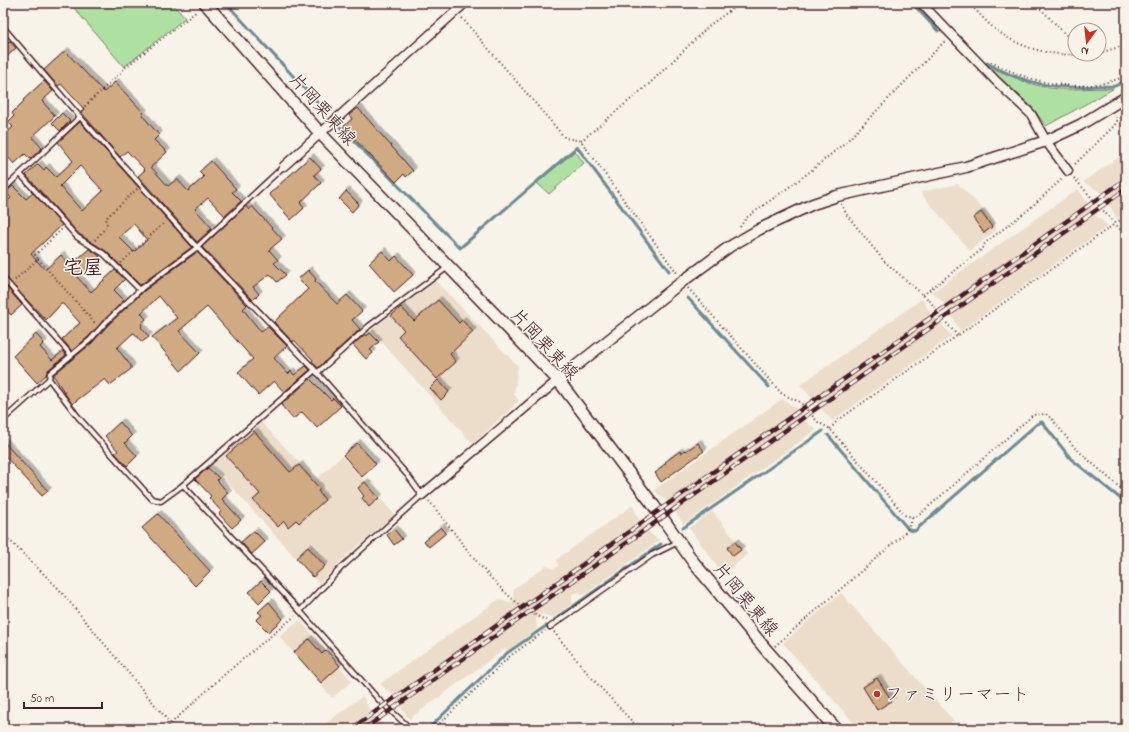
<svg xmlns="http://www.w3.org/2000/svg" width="1129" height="732" font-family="'Indie Flower','Klee One',sans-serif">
<defs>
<filter id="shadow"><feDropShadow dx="3.5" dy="-3.5" stdDeviation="0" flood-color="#0004"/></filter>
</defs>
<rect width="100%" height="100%" fill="#f7f3e8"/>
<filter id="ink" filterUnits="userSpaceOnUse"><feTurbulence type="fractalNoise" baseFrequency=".025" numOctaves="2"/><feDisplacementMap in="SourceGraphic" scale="8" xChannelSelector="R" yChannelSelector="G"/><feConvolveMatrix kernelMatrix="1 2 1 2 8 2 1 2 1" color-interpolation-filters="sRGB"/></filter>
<g filter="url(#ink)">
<g fill="#ebddc9">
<polygon points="1126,152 1126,212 1117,219 1109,204 1099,191 1083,182"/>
<polygon points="958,184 981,207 997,229 970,251 920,192"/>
<polygon points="1078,189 1096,215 1108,226 960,331 943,302 932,292"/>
<polygon points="436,281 518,366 514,394 519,401 473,444 371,330"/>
<polygon points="922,299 930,312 952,336 832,421 800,385"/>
<polygon points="782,399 796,408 805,421 816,430 684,524 665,499 654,490"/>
<polygon points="261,422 316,480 342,456 395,515 344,558 319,584 212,465"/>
<polygon points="633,505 638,518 649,532 659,541 584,595 577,592 572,594 572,604 552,618 542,614 536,619 537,629 508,650 505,649 409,719 392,694 380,684 499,599 509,603 515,599 513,596 514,589 546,566 554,569 558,566 557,559"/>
<polygon points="712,511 747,554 724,575 689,528"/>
<polygon points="841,593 954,721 945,729 859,729 783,643"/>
<polygon points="300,620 352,681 332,698 279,636"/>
<polygon points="363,696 369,709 379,722 388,729 318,729"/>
</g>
<g fill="#aee0a2" stroke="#7c8066">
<polygon points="79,3 172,3 185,18 124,67 74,8"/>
<path d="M986 65C1010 76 1034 88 1060 89 1078 90 1096 87 1113 89L1046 126 1032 107Z"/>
<polygon points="575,151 584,163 549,194 537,183"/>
</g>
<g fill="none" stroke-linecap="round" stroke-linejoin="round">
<g stroke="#6c8b95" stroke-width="3">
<polyline points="226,3 327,113"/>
<polyline points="912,3 938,31"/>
<path d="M987 63C1025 84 1055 90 1097 86 1114 85 1110 90 1126 80"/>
<polyline points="340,127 460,248 577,147 669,271"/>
<polyline points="1126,229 1126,230"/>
<polyline points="688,298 769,387"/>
<polyline points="828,435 909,530 915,531 918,528 1037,424 1042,422 1071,459 1126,503"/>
<polyline points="683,528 823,431"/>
<polyline points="554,620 661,544"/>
<polyline points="428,729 507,653 546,626"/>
</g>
</g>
<g fill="#d0aa82" stroke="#4a1f2b" fill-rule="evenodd" filter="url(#shadow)">
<polygon points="10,41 16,48 3,60 3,47"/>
<polygon points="65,51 104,92 115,82 144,113 142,115 159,135 154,140 167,152 151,167 168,186 177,179 188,191 204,177 199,172 211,161 236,189 232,192 241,201 225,216 208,198 195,209 212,228 197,242 138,176 145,170 127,151 120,157 81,112 84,109 61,84 58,86 44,70"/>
<polygon points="44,81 53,91 42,101 55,116 32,137 42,148 30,159 25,154 14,164 3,151 3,136 13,127 8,122 14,116 12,113 24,101 23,100"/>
<polygon points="358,108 413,171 406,177 404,174 396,182 343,127 352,119 349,115"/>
<polygon points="62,113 70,121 60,131 52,123"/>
<path d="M80 122 192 247 140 285 106 251 79 234 26 175 38 164 44 170 46 167 56 177 73 161 58 142ZM80 166 103 191 82 211 60 186ZM134 224 147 240 134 252 119 237Z"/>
<polygon points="310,157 321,169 314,175 321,183 300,203 304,208 291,220 269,194"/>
<polygon points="13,186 26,199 33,193 62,225 31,254 45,270 61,255 70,266 89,249 100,256 77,277 91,292 115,270 125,279 114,290 124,300 88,337 72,351 62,339 80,323 63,304 61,304 46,320 3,275 3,231 8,226 3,220 3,205 11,198 6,192"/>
<polygon points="346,191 359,204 352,212 339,199"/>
<polygon points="246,206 249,210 252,206 282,239 269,250 278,260 274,263 286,275 277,282 270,274 253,287 259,294 253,300 202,247"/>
<polygon points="981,212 992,227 984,233 973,218"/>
<polygon points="382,251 391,261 396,256 413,275 394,292 369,263"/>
<polygon points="197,252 247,305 243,309 261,332 268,327 287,346 274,358 288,374 291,371 294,375 306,366 310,370 284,392 274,381 258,395 238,372 253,359 207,307 179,331 200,353 181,371 152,337 177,318 159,296 141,313 146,319 141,324 142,326 141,327 149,337 142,342 134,333 132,334 117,348 131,366 131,369 110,385 105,379 72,404 53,375 92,343 108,325 144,291"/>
<polygon points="308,270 316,279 315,281 337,304 347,295 362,311 352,320 360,329 318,368 312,361 313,360 294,340 293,342 274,322 308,289 298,279"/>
<polygon points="3,283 22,305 11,315 3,306"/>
<polygon points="438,300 459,323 462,320 473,332 450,354 456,362 437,379 398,336 404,330 391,316 401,307 414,321"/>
<polygon points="370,333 379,342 370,350 373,353 366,359 353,345 365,334 367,336"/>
<polygon points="36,334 44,343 40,347 52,360 63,351 66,355 48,370 46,375 37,383 13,356"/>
<polygon points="310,379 331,400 333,398 341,406 317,428 302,412 293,419 281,405"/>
<polygon points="438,380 449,392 441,400 430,388"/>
<polygon points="120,422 132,436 125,443 137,456 127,466 115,453 118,451 105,436"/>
<polygon points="254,431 290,472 299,465 320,489 318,491 325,500 299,523 296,520 288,527 284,521 278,527 253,500 260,494 226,456"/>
<polygon points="3,441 48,491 42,496 3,454"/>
<polygon points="357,443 376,464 362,477 343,455"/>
<polygon points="698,443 704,451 661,482 655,473 661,468 661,467 666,463 665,462 680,451 681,453 685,450 686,451"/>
<polygon points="208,468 219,478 217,480 228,493 222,499 241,520 232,528 219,514 221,511 209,498 211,496 195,479"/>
<polygon points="365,482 379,498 369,507 362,498 364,496 358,488"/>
<polygon points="158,514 210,571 195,586 142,528"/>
<polygon points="441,527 446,533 429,547 424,541"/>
<polygon points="394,529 402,539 394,545 387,535"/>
<polygon points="254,531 265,542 252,554 241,542"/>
<polygon points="735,542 741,550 733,556 727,548"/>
<polygon points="308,547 325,566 313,577 296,558"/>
<polygon points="261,581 271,591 259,603 249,592"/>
<polygon points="269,602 283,619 268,632 256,620 262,615 258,612"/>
<polygon points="309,639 322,654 326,650 340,666 321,683 294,652"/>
<polygon points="877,678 892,701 877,710 863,687"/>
</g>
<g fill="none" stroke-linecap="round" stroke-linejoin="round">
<g stroke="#4a1f2b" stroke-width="7">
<g id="service">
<polyline points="3,27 80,117 192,242 315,370 409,477 422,495 341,568 300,611"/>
<polyline points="21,175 77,237 104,254 140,290"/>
<polyline points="3,190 80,117"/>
<polyline points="3,278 71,355"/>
<polyline points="317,373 369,326 448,267"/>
<polyline points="49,379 79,418 152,499 161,501 183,485 300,611 379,700 411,729"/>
<polyline points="3,420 49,379 50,373 90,340 105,323 142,288 195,249 284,166"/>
<polyline points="183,485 315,370"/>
<polyline points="550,627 652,555 678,542"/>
</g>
</g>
<g stroke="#4a1f2b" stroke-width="11">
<g id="minor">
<polyline points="921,3 997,82 1031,114 1046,141 1068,171"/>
<polyline points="284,166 465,3"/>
<polyline points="422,495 558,380"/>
</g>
</g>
<g stroke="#4a1f2b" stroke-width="13">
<polyline id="tertiary" points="558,380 683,281 729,247 760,229 813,204 837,196 966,167 1046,141 1080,125 1126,97"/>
</g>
<g stroke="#4a1f2b" stroke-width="14">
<polyline id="secondary" points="205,3 320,133 558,380 654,506 694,563 768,652 836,729"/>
</g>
<g stroke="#4a1f2b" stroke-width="2" stroke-dasharray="1 3" stroke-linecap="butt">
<path d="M969 3C978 12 986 22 995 29 1023 51 1057 57 1091 54"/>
<polyline points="1035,3 1075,44"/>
<polyline points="462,18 565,138 581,141 677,273"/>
<polyline points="1099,53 1126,45"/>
<path d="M991 62C1034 84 1080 95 1126 76"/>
<polyline points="82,109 126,67 197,11"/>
<polyline points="581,141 649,84 711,24 741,3"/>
<polyline points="1075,164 1115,125 1117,121 1116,117"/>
<polyline points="1074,178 1126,236"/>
<polyline points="841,204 847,215 884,261 930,301 942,318 958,336"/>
<polyline points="740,227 746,218 807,174 847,141 945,41"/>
<polyline points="95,240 107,226 106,218 137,189"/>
<polyline points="38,259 95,323"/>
<polyline points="121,263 165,222"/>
<polyline points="15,280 38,259 35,255 62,229"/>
<polyline points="688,288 782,394 800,402 818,422 830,429 905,515 912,517 918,516 1033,415 1046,414 1052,419 1075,448 1126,493"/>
<polyline points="923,295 975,255 983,248 985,243 1028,210 1063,178"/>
<polyline points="830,429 837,421 1126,216"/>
<path d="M429 501C459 537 502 604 546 620"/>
<polyline points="3,534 58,588 170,723"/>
<polyline points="554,632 589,675 639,729"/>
<polyline points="775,646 904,534 911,523 912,517"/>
<polyline points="165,729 226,673 295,616"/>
<polyline points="434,729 510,656 545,631"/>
</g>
<use href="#service" stroke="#f7f3e8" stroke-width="4"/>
<use href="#minor" stroke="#f7f3e8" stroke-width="8"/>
<use href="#tertiary" stroke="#f7f3e8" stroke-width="10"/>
<use href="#secondary" stroke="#f7f3e8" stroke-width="11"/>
<g stroke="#4a1f2b" stroke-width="4.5">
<g id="rail">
<polyline points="351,729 1126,179"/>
<polyline points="364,729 1126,189"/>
</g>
</g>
<use href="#rail" stroke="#f7f3e8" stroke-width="3" stroke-dasharray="9" stroke-linecap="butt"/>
</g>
</g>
<circle fill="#c8321e" stroke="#f7f3e8" stroke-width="1.5" cx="877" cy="694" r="4"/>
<g text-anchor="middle" stroke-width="3" stroke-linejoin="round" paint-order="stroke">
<g font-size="18" fill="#4a1f2b" stroke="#f7f3e8">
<text transform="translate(323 109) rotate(48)" y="6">片岡栗東線</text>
<text transform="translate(545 344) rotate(47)" y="6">片岡栗東線</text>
<text transform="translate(746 599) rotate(50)" y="6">片岡栗東線</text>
</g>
<g font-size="18" fill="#4a1f2b" stroke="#f7f3e8" text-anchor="start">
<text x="885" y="700">ファミリーマート</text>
</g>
<g font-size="20" font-weight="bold" fill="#4a1f2b" stroke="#f7f3e8">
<text x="83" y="274">宅屋</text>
</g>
</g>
<rect width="1129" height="732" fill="none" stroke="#f7f3e8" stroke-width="16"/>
<rect x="8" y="8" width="1113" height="716" fill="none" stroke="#4a1f2b" stroke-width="1.5" filter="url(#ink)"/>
<g transform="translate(1087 42) rotate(195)"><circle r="19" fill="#f7f3e8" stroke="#b29e9c"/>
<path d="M0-3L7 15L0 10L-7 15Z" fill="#c8321e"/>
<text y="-6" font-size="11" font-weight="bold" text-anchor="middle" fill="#4a1f2b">N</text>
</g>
<path d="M24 702v6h78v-6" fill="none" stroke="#4a1f2b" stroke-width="2"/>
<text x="30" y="702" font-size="12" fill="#4a1f2b" stroke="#f7f3e8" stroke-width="3" paint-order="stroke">50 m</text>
</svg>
